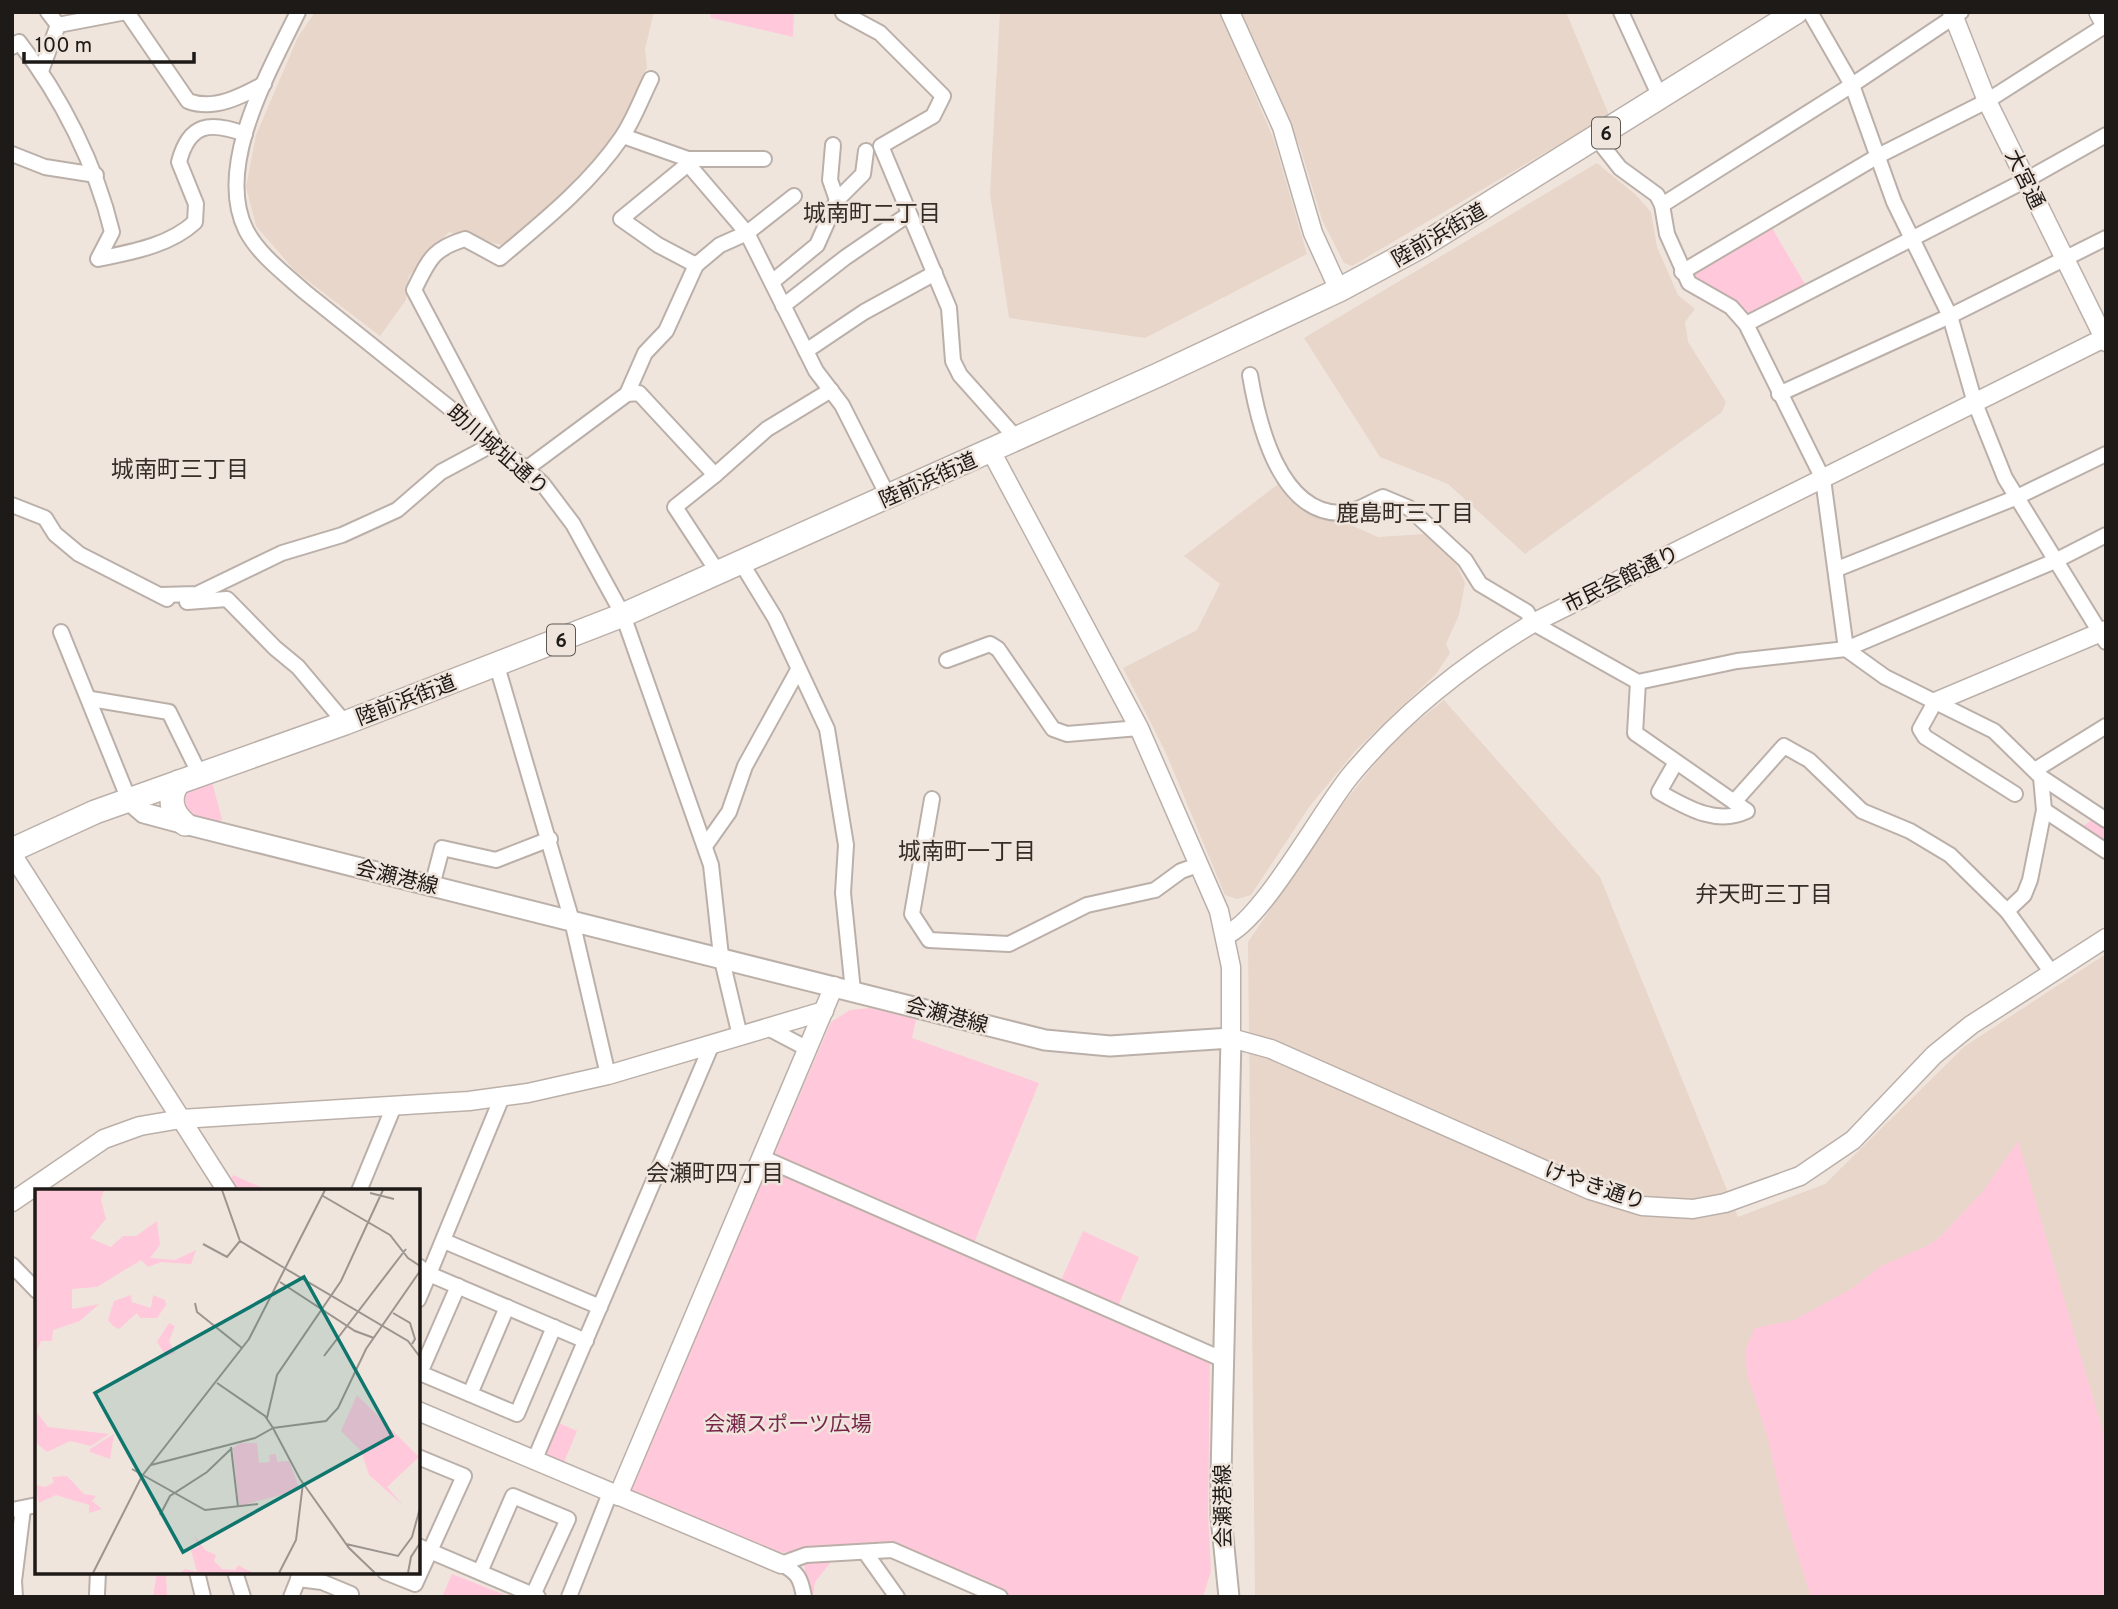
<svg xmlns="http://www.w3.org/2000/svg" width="2118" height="1609" font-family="Overpass,'Noto Sans JP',sans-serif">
<rect width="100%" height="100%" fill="#f0e5dd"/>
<g fill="#e7d6c9">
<polygon points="315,12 654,12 645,49 647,67 628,115 580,179 502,245 449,232 409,276 406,300 380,336 295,271 256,226 246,187 256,135 298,37"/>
<polygon points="1000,12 1220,12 1274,140 1307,254 1145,338 1009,318 990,194"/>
<polygon points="1240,12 1566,12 1609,115 1352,266 1344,263 1322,220 1300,147"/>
<polygon points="1597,163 1636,195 1651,212 1657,247 1678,295 1695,309 1685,322 1688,342 1726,402 1722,412 1525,554 1448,484 1380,457 1304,338"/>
<polygon points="1277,485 1308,506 1378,537 1424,534 1454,559 1465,583 1459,615 1446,644 1450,653 1436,674 1357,749 1309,807 1251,895 1237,899 1225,895 1166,753 1123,668 1197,630 1220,584 1184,556"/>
<polygon points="1444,700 1600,877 1738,1217 1825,1184 1965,1046 2106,954 2106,1597 1255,1597 1248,942 1338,810 1394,740"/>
</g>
<g fill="#ffc8db">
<polygon points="710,12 794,12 793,37 711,18"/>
<path d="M1772 228 1805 284 1749 313C1733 298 1702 288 1692 271Z"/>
<polygon points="212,782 222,819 215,826 186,819 181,791"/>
<polygon points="2098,816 2106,822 2106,849 2077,830"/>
<polygon points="870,1008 916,1019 912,1038 1039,1083 970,1253 1056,1292 1083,1231 1139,1257 1113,1318 1210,1362 1208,1515 1211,1571 1203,1597 1012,1597 894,1545 777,1553 629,1491 831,1022 850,1010"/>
<polygon points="2018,1141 2106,1442 2106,1597 1811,1597 1785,1516 1768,1439 1747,1374 1745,1350 1755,1328 1794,1320 1851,1289 1881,1266 1927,1246 1941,1236 1983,1191"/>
<polygon points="233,1175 270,1191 235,1191 229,1182"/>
<polygon points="557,1422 577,1431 564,1462 544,1454"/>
<polygon points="834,1558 815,1582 813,1597 807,1597 804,1561"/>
<polygon points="157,1572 166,1572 167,1597 153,1597"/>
<polygon points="452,1574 505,1595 504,1597 442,1597"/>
</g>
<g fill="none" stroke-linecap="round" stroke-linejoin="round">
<g stroke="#bbb0a9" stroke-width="18">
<g id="minor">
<polyline points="48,12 58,25 126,12"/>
<path d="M127 12 188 101C214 111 242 96 264 84"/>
<path d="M298 12C270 70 214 166 246 230 259 255 285 274 305 292L526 469 542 483 573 524 623 615 711 865 721 956 740 1036"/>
<polyline points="1621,12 1661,99"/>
<polyline points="1810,12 1852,85 1894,202 1950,316 1975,403 2005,478 2106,642"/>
<polyline points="843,13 880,33 943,96 933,116 881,146 949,308 953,361 960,375 1017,439"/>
<path d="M12 47 19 42C61 96 96 165 112 232L98 259C131 252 169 246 195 222L196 204 179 162C189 123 210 121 245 134"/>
<polyline points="41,71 58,25"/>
<polyline points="623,136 688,159 764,159"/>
<polyline points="1597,139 1620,168 1657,195 1662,205 1667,234 1689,283 1731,307 1746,324 1823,479 1846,649 1885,677 1994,731 2041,777 2106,820"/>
<polyline points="833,145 830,180 837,200"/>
<polyline points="12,154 45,167 96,175"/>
<polyline points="688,164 747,233 720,245 696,265 658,245 621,219 688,164 696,159"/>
<polyline points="794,196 747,233 816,371 842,405 889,498"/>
<polyline points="1662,205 1852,85 1961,12"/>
<polyline points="1682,272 1878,156 1987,101 2106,25"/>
<polyline points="772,282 817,245 837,200 863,174 866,151"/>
<polyline points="783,306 846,257 909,214"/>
<polyline points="1746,324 2026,180 2106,135"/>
<polyline points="806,351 864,312 935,273"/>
<path d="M1250 375C1258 422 1279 514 1342 513 1355 513 1371 502 1383 497L1409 508 1465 560 1480 584 1527 612 1533 623 1638 682 1737 661 1846 649 2055 561 2106 535"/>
<polyline points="627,394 645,353 666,331 696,265"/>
<polyline points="1779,394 1950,316 2106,238"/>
<polyline points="526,469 627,394 639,393 715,475 675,507 719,574"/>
<polyline points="715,475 767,429 831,390"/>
<polyline points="12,505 45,518 55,534 79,554 167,599"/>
<polyline points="742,564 775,618 827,729 846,845 843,893 853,991"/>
<polyline points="1837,569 2015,498 2106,454"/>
<path d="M160 595 197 594 282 553 342 535 397 510 441 472 495 443 414 290C429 260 432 249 465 239L500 258C544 221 589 185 622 137 634 119 642 97 651 79"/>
<polyline points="187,602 227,599 275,648 298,667 345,723"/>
<polyline points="61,632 129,800"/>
<polyline points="947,660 990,644 998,649 1053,729 1067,734 1139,728"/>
<polyline points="497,666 572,921 608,1075"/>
<path d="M1638 682 1635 733 1747 811C1716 826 1686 807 1659 792L1676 762"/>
<polyline points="91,699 169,712 200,775"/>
<polyline points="1935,702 1920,729 1925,737 2015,794"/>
<polyline points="2035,770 2106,726"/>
<polyline points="932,799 912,914 929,940 1009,944 1087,905 1155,890 1181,871 1198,865"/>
<polyline points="1734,802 1784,746 1809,760 1862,811 1910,831 1950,855 2007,911 2052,973"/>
<polyline points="2044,810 2106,851"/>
<polyline points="705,846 729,812 745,766 798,670"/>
<polyline points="432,886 442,848 496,860 550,839"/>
<polyline points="2007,911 2024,895 2030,880 2044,810 2041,777"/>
<polyline points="768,1028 808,1049"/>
<polyline points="502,1097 429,1274 586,1341"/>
<polyline points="763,1158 1224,1360"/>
<polyline points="359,1191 394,1106"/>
<polyline points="444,1241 600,1307"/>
<polyline points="12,1265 37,1291"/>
<polyline points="418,1266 429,1274 418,1300"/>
<polyline points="458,1286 420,1373 517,1414 554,1327"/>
<polyline points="470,1394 507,1307"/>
<polyline points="534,1461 712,1044"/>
<polyline points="12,1510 37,1505"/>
<polyline points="418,1546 538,1597"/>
<polyline points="865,1552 897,1597"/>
<polyline points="781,1564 806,1555 892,1550 1000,1597"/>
<path d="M781 1564C798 1572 801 1579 804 1597"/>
<polyline points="197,1572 203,1597"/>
<polyline points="235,1572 243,1597"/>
<polyline points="385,1572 415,1584 464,1476 418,1457"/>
<polyline points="480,1572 513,1496 568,1519 533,1595"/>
<polyline points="298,1579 322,1582 351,1594 350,1597"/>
<polyline points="97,1594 98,1572"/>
<polyline points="15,1597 14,1581 23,1509"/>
<polyline points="291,1597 301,1572"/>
<polyline points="569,1597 610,1493"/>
</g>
</g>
<g stroke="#bbb0a9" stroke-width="21">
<g id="tertiary">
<polyline points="1230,12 1282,127 1313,233 1339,290"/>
<polyline points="1952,12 1987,101 2106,342"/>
<polyline points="991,451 1139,728 1219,911 1231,967 1231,1038 1271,1049 1590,1190 1642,1206 1693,1209 1725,1203 1800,1176 1853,1140 1934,1055 1971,1025 2106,938"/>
<polyline points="1935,702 2106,630"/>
<polyline points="12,854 227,1191"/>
<path d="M1226 935C1263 919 1320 813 1350 776 1402 713 1463 665 1533 623L2106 337"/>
<polyline points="12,1202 104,1139 140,1126 181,1119 469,1101 528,1093 608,1075 824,1011"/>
<polyline points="418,1411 781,1564"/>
<polyline points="618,1496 834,986"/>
</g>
</g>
<g stroke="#bbb0a9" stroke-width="23">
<polyline id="secondary" points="129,800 144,813 185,824 1045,1040 1110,1046 1231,1038 1221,1475 1221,1517 1229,1597"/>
</g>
<g stroke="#bbb0a9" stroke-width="26">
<g id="trunk">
<polyline points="2101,12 2106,21"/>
<path d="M179 782C167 797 171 812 185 824"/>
<polyline points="12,850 95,812 345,723 623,615 1158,375 1339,290 1423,245 1796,12"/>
</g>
</g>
<use href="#minor" stroke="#fff" stroke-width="14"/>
<use href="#tertiary" stroke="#fff" stroke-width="18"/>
<use href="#secondary" stroke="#fff" stroke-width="19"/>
<use href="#trunk" stroke="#fff" stroke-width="23"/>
</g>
<g text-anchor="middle" stroke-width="5" stroke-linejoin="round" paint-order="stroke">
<g fill="#f0e5dd" stroke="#5d5752" stroke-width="2">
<rect x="1592" y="117.5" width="28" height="31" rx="5"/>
<rect x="547" y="624.5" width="28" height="31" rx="5"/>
</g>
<g font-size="19" font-weight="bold" fill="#1e1a17">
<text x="1606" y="140">6</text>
<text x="561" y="647">6</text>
</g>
<g font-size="21" fill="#1e1a17" stroke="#f0e5dd">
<text transform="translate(2025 179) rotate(64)" y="7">大宮通</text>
<text transform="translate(1439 235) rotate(-30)" y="7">陸前浜街道</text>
<text transform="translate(498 450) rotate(41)" y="7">助川城址通り</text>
<text transform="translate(928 480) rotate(-24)" y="7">陸前浜街道</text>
<text transform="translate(1621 579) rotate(-26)" y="7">市民会館通り</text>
<text transform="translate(406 700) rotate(-21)" y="7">陸前浜街道</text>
<text transform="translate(397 877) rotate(14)" y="7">会瀬港線</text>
<text transform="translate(947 1015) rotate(15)" y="7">会瀬港線</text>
<text transform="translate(1595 1186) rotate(19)" y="7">けやき通り</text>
<text transform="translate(1223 1506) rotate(-91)" y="7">会瀬港線</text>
</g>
<g font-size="21" fill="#762649" stroke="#f0e5dd">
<text x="788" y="1431">会瀬スポーツ広場</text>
</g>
<g font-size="23" fill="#352d27" stroke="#f0e5dd">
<text x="872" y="221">城南町二丁目</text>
<text x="180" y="477">城南町三丁目</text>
<text x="1405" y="521">鹿島町三丁目</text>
<text x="967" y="859">城南町一丁目</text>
<text x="1764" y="902">弁天町三丁目</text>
<text x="715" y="1181">会瀬町四丁目</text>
</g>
</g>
<g transform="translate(35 1189)">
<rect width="385" height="385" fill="#f0e5dd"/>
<path d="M0 1H69L66 11 71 30 55 49 76 58 88 47H101L122 32 125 56 115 69 140 71 161 61 156 75 126 73 113 78 106 71 62 98 37 100V120L64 115 45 132 18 141 17 152H6L0 166ZM96 106 97 113 116 119 118 106 130 111 131 116 122 129H105L102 124 84 140 78 137 73 131 79 112ZM134 134 140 137 134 152 140 164 131 167 122 153ZM322 206 384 268 352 298 369 317 334 286 326 262 306 242ZM0 221 13 238 74 245 56 257 35 252 12 263 0 253ZM79 245 75 270 55 263V260ZM206 254H222L224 274 235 273 234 266 241 265 242 273 254 272 265 301 204 317 198 259ZM32 287 49 305 61 307 57 312 67 320 54 324V316L21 306 4 314 0 296 11 298 19 293 17 288ZM159 346 170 361 181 366 179 372 187 380 200 381 203 376 218 384H145L150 380 162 383 156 361 164 358Z" fill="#ffc8db"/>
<path fill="none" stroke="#9c948e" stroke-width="2" d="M335 4 359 10M288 7 355 46 373 69 385 77M205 52 251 80M168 55 192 68 205 52 187 1M251 80 373 152 385 168M245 93 320 142 339 149M160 114 162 123 207 159M358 124 375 134 380 150 377 155M289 167 371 60M182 194 230 227 238 239 291 232 303 219 331 160 385 82M232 229 242 186 306 92 348 1M196 258 203 318M116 276 220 249 238 239 265 290 314 359 340 384M97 280 170 321 223 315M125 326 135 307 172 283 197 259M311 355 363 367 377 348 385 319M58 384 107 287 214 150 290 1M244 384 261 351 268 294M373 384 376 368 385 354"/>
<path fill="#0f766e" fill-opacity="0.15" stroke="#0f766e" stroke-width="3.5" d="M269 88 357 247 148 363 60 204Z"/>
<rect width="385" height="385" fill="none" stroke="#1e1a17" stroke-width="3.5"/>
</g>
<rect width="2118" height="1609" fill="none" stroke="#1e1a17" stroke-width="28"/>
<path d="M24 52v10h170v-10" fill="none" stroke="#1e1a17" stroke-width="3.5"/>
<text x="35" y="52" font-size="21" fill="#1e1a17" stroke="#f0e5dd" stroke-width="5" paint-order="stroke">100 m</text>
</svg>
